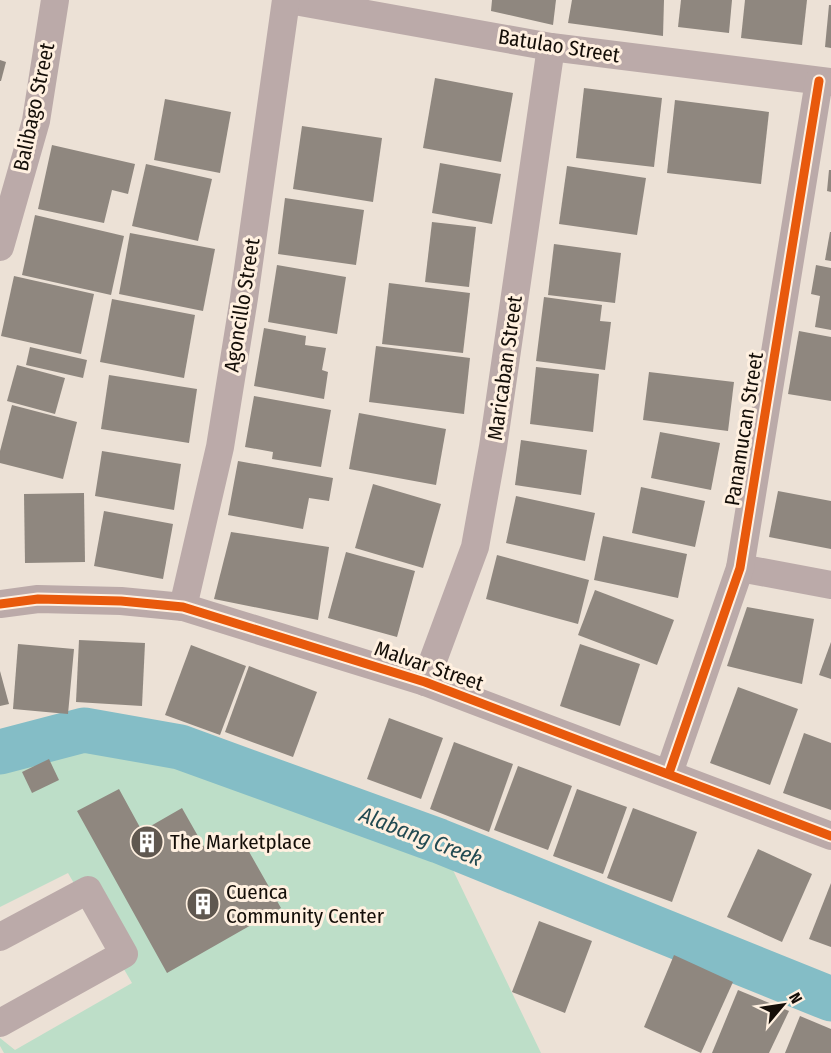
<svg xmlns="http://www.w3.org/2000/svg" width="831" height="1053" font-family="'Fira Sans Condensed',sans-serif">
<rect width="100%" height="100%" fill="#ece1d6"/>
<polygon fill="#bddec8" points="84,730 439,841 541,1053 4,1053 0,1046 0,1038 15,1050 132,983 68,873 0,907 0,752"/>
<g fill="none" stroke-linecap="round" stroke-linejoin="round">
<polyline stroke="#84bdc6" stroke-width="45" points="0,752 84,730 180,747 439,841 831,999"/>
</g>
<g fill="#8f877f">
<polygon points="492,0 556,0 553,25 491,11"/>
<polygon points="572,0 664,0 663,36 568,23"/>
<polygon points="681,0 732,0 729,33 678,27"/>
<polygon points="745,0 807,0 802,45 741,38"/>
<polygon points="829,5 831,5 831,48 825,47"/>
<polygon points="0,60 6,62 1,81 0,81"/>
<polygon points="435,78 513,93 501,162 423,148"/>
<polygon points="584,88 662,98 654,167 576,158"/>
<polygon points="165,99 231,112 220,173 154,160"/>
<polygon points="675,100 769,112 761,184 667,173"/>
<polygon points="302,126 382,138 373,202 293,189"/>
<polygon points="52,145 135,164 128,194 112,190 104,223 38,209"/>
<polygon points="440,163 501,174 492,224 432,213"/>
<polygon points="146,164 212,179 198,241 132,226"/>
<polygon points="567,166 646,178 637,235 559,224"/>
<polygon points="829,170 831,170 831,192 827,191"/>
<polygon points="285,198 364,210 356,265 278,254"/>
<polygon points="35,215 124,236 111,295 22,275"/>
<polygon points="432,222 476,227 469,287 425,282"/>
<polygon points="830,232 831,232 831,261 825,260"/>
<polygon points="130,233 215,249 203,311 119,294"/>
<polygon points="554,244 621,253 615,303 548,295"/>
<polygon points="277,265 346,277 337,334 268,322"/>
<polygon points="816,265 831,268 831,330 815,327 820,296 811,294"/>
<polygon points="14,276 94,294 81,354 1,336"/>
<polygon points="389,283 470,293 463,353 382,344"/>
<polygon points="544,297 602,305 600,321 611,322 605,370 536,361"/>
<polygon points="112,299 195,315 184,378 100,362"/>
<polygon points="264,328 306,336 305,345 326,348 322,370 328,372 324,399 254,386"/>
<polygon points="799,331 831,337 831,401 788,394"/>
<polygon points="376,346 470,358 464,414 369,402"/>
<polygon points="30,347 87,360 83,378 26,365"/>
<polygon points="17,365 65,378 55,414 7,401"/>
<polygon points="536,367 599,374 593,432 530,424"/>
<polygon points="649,372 734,382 728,431 643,420"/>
<polygon points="109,375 197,389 189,443 101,429"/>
<polygon points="254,396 331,410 321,467 272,459 273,452 245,447"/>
<polygon points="12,405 77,422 63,479 0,463 0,451"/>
<polygon points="359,413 446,429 436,485 349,469"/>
<polygon points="660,432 720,443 711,490 651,478"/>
<polygon points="521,440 587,450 581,495 515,485"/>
<polygon points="102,451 181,464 174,510 95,496"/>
<polygon points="238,461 333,478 329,501 309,498 303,529 228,515"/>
<polygon points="373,484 441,504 423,568 355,548"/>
<polygon points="641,487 705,501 695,547 632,533"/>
<polygon points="778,491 831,501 831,549 769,537"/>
<polygon points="84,493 85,562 25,563 24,494"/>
<polygon points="516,496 595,513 585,561 506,543"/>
<polygon points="104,511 173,524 163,579 94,566"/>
<polygon points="231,532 329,547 318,620 214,599"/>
<polygon points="603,536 687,554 678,598 594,580"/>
<polygon points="346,552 415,571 397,637 328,618"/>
<polygon points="497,555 589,580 578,624 486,599"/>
<polygon points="595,590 674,620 657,665 578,635"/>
<polygon points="747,607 814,619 802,684 727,666"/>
<polygon points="79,640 145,643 142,706 76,702"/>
<polygon points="831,642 831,679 819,675"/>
<polygon points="18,644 74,649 68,714 13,709"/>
<polygon points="580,644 640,664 620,726 560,706"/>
<polygon points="191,645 246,666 220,735 165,715"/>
<polygon points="249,666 317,692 293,757 225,732"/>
<polygon points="0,671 9,704 0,706"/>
<polygon points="738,687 798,709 770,785 710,763"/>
<polygon points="389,718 443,738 421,799 367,779"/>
<polygon points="804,733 831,743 831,810 783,793"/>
<polygon points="454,742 513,764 489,832 430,809"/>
<polygon points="49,759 59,780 32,793 22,772"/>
<polygon points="518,766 572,786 548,850 494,830"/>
<polygon points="119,789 142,831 182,808 207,852 239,834 281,908 167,973 77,811"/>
<polygon points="577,789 627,807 603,874 553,856"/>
<polygon points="633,808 697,832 672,902 607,878"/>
<polygon points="758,849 812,874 782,942 727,917"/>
<polygon points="831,883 831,947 809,939"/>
<polygon points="539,921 592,941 565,1013 512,992"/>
<polygon points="674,955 733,982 701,1053 644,1027"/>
<polygon points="738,990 789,1011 769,1053 712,1053"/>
<polygon points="800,1016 831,1029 831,1053 785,1053"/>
</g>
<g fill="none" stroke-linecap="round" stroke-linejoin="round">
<g stroke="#bbaaa9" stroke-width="28">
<polyline points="289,0 551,47 831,82"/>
<polyline points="0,247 36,121 55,0"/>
<polyline points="740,568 831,585"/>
<polyline points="0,604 38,599 121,601 183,607 425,682 831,836"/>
<polyline points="183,607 220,447 244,298 286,0"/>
<polyline points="425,682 475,547 493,447 551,47"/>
<polyline points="669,773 740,568 819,81"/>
<polyline points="0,937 88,890 124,954 0,1023"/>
</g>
<g stroke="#fff0e0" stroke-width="13">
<g id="cycleway">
<polyline points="0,604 38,599 121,601 183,607 425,682 831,836"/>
<polyline points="669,773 740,568 819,81"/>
</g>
</g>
<use href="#cycleway" stroke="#e8590c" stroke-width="9"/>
</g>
<defs>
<g id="building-disc" transform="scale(1.725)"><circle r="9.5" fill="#605850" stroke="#fff0e0"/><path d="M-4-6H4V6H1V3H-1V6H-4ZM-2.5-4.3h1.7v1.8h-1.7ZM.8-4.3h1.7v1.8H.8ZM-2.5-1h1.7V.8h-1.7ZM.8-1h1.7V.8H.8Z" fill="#fff"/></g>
</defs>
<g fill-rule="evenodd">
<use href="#building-disc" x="147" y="842"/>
<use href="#building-disc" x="203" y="904"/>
</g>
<g text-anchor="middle" stroke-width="6" stroke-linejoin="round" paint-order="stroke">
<g font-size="21" fill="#140e08" stroke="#fff0e0">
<text transform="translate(559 46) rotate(9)" y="7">Batulao Street</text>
<text transform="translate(34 107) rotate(-78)" y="7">Balibago Street</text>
<text transform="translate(242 305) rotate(-81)" y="7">Agoncillo Street</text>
<text transform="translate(505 368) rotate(-82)" y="7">Maricaban Street</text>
<text transform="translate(744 429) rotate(-81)" y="7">Panamucan Street</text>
<text transform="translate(429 666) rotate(19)" y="7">Malvar Street</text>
</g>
<g font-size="21" fill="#140e08" stroke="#fff0e0" text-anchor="start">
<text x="170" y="849">The Marketplace</text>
<text x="226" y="899">Cuenca<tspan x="226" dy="24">Community Center</tspan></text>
</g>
<g font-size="22" font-style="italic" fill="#224a52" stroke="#fff0e0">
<text transform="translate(421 836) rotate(21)" y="8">Alabang Creek</text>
</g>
</g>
<g transform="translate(783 1005) rotate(61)" stroke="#fff0e0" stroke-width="4.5" paint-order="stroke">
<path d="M0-4.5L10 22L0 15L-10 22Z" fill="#140e08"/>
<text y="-9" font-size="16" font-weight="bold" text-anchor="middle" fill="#140e08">N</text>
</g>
</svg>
